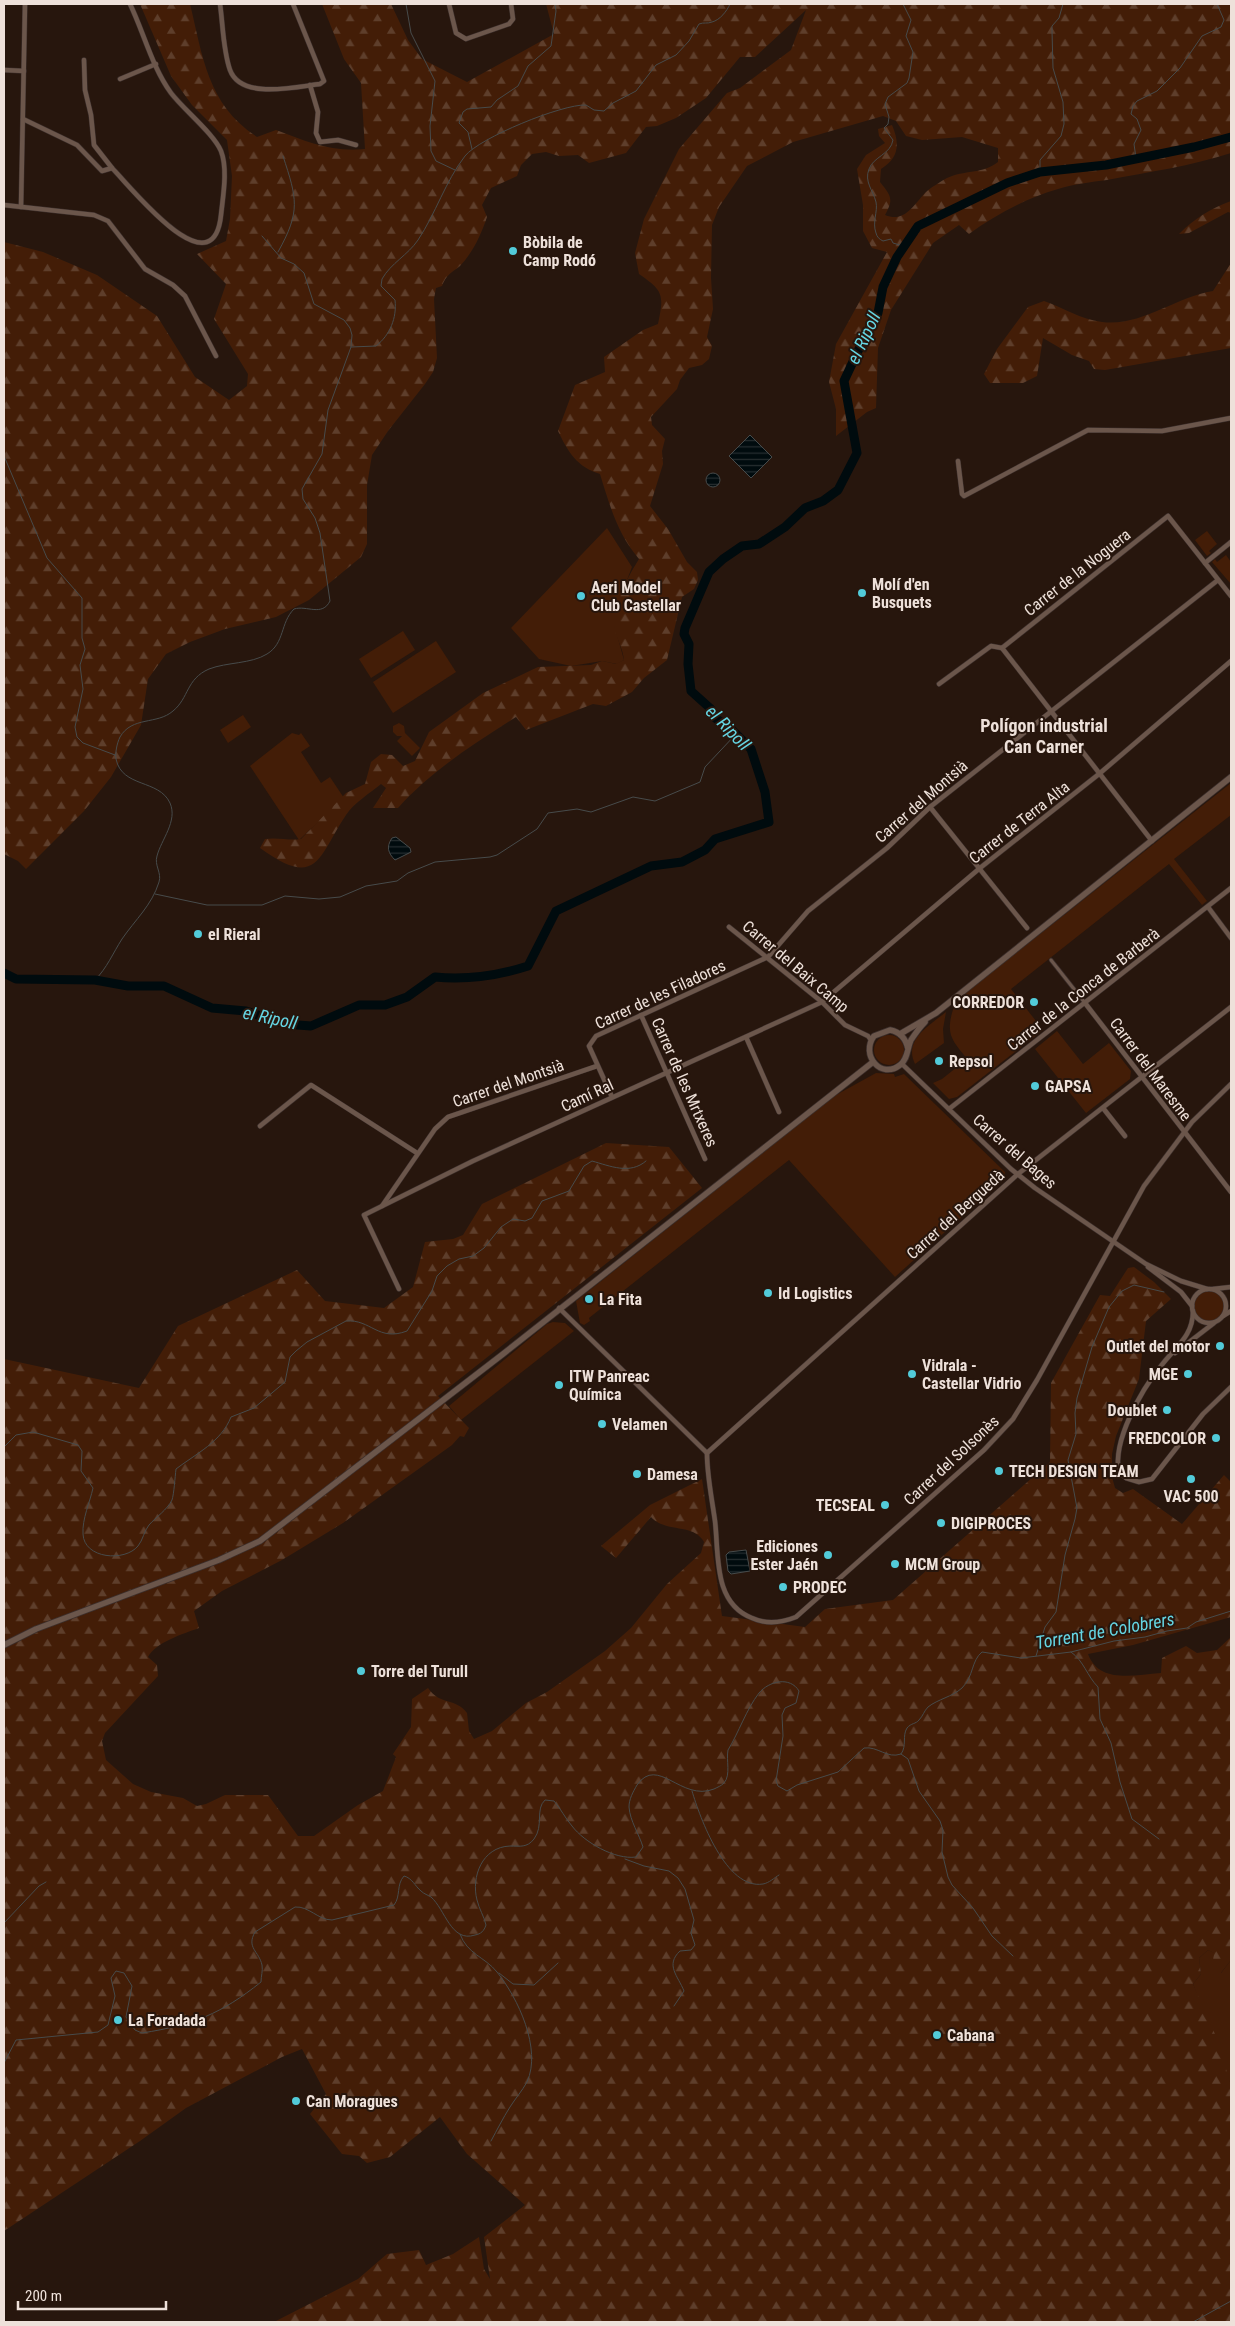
<svg xmlns="http://www.w3.org/2000/svg" width="1235" height="2326" font-family="'Roboto Condensed',sans-serif">
<defs>
<pattern id="forest-firs" width="22" height="20" patternUnits="userSpaceOnUse" patternTransform="scale(1.25)"><rect width="22" height="20" fill="#431d07"/><path d="M5 1l3.5 6h-7zM16 11l3.5 6h-7z" fill="#5e3e2b"/></pattern>
<pattern id="water-rules" width="6" height="5" patternUnits="userSpaceOnUse" patternTransform="scale(1.25)"><rect width="6" height="5" fill="#000b0e"/><path d="M0 2.5h6" fill="none" stroke="#262e30"/></pattern>
</defs>
<rect width="100%" height="100%" fill="#27160d"/>
<g fill="#431d07">
<polygon points="607,528 632,567 617,606 614,624 624,660 617,664 602,661 571,666 539,659 511,628"/>
<polygon points="1207,531 1217,544 1209,551 1211,553 1207,556 1195,540"/>
<polygon points="1226,555 1231,562 1231,584 1212,562 1215,559 1217,562"/>
<polygon points="403,631 415,650 371,678 359,659"/>
<polygon points="436,641 456,672 393,713 373,682"/>
<polygon points="243,715 251,727 228,743 220,730"/>
<polygon points="399,723 404,726 405,733 420,748 412,756 397,741 402,736 397,736 393,732 393,726"/>
<polygon points="292,733 299,735 301,733 310,746 301,752 321,783 330,777 344,798 299,840 250,766"/>
<path d="M1231 783V815L1174 859 1207 901 1202 905 1169 864 1011 989 1043 1030 957 1097 949 1099 933 1083 942 1079 967 1059C953 1041 946 1036 952 1013 954 1007 955 1003 959 998Z"/>
<path d="M946 1012 943 1029 944 1043 915 1064C903 1040 930 1025 946 1012Z"/>
<polygon points="1057,1031 1083,1064 1109,1043 1131,1071 1130,1079 1086,1113 1035,1049"/>
<circle cx="889" cy="1050" r="15"/>
<polygon points="876,1073 894,1074 895,1077 904,1074 1005,1172 1004,1179 895,1277 789,1160 589,1318 590,1321 584,1325 580,1323 576,1301 809,1116 836,1095"/>
<circle cx="1209" cy="1306" r="15"/>
<polygon points="553,1322 565,1323 574,1331 461,1420 449,1406 547,1324"/>
<polygon points="1208,1950 1215,1953 1221,1973 1231,1960 1231,2086 1193,1984 1201,1974 1199,1958"/>
</g>
<g fill="url(#forest-firs)">
<path d="M140 4H190C203 57 207 104 257 137L276 130C305 141 333 153 365 149L361 83 344 59 322 4H391L408 40 422 59 467 82 554 34 546 4H1231V153C1191 166 1149 172 1107 180 1091 182 1074 184 1058 189 1027 198 996 214 969 234L959 225 933 243 891 310 878 348 876 408 867 412 836 436V409L829 382 836 344 887 252 872 248 863 231V205L857 169 866 155 885 143 879 136 878 129 892 125C900 144 899 158 881 169L880 182C891 196 894 199 885 215 904 223 913 206 925 193 930 188 940 182 947 178 964 170 983 174 998 162V148L962 137 922 140 906 136 896 121 883 116 793 142 747 166 719 207 712 225 711 278 713 309 707 337 712 346 709 359 702 365 689 368 680 380 677 389 651 417 652 425 665 439 662 451 663 464 650 506 668 529 687 562 697 572 698 580 694 589 682 597 667 660 644 678 632 692 606 706 593 704 526 730 516 717C474 744 432 770 398 808H373L386 788 381 784C370 793 354 803 346 815 318 857 318 890 260 848L265 839C278 837 289 841 301 839L346 793 365 784 371 762 381 754 392 755 403 766 415 761 429 732 483 693 538 667 591 665 602 661 616 664 624 660C623 648 616 638 614 626 611 607 629 575 639 559 617 533 610 506 600 474 577 467 568 452 558 431L575 385 605 372 604 357 643 330 658 324C664 295 664 291 639 274L635 253 644 219 679 149 727 93 740 88 791 50 806 10 755 57H740L706 98 676 118 657 126 646 127 626 153 589 163 578 155 559 156 546 152 532 154 521 165 517 176 491 188 482 205 487 217C481 235 473 252 460 266 451 273 446 275 442 286L436 288 434 299 437 358 433 372 425 384 388 431 372 455 367 485V544L361 557 309 600 276 617 225 629 190 642 166 654 148 679 141 725 111 777 84 811 26 869 18 861 4 854V242L43 252 97 275 157 316 195 377 229 400 247 386 248 374 214 319 226 284 197 254 226 241 230 219 232 176 227 140 192 105 171 76Z"/>
<path d="M1231 201V213L1228 212 1189 233 1179 234C1195 218 1210 209 1231 201Z"/>
<path d="M1231 263V348L1105 370 1094 369 1089 361 1072 355 1043 338 1037 376 1023 383H990L984 374 997 349 1028 307 1044 301C1064 308 1080 319 1102 322 1141 327 1175 297 1213 291Z"/>
<path d="M606 1143 669 1147 702 1188 438 1396 469 1428 464 1437 460 1436 452 1445 343 1523 282 1560 222 1591 194 1611 199 1628C183 1634 156 1642 148 1657L157 1665 158 1676 105 1733 102 1741 106 1760 133 1784 151 1792 183 1798 197 1806 206 1804 225 1795H268L298 1836H314L358 1805 383 1791 396 1757 393 1754 411 1727 412 1699 428 1688C440 1706 455 1697 467 1713L469 1731 474 1739 492 1731 526 1703 547 1692 605 1651 631 1628 667 1584 701 1553 704 1542C694 1523 665 1533 651 1517L616 1558 601 1546 650 1505 702 1479 722 1616 805 1627 825 1609 893 1600 1050 1462 1051 1383 1100 1295 1110 1296 1128 1268 1134 1267 1154 1282 1171 1299 1146 1321 1139 1379 1116 1436 1112 1454V1477L1115 1488 1123 1493 1133 1489 1182 1524 1224 1475 1231 1482V1617L1133 1645 1088 1654C1099 1684 1134 1675 1161 1673L1162 1658 1186 1646 1197 1653 1217 1650 1231 1637V1960L1220 1974 1212 1968 1214 1953 1208 1950 1199 1958 1201 1974 1193 1984 1218 2041 1231 2086V2322H274L358 2279 387 2254 419 2250 426 2265 453 2254 479 2237 484 2269 490 2279 484 2237 525 2205 467 2154 440 2117 390 2157 367 2163 359 2156 342 2154 310 2114 326 2094 302 2049 282 2057 186 2108 140 2141 4 2231V1359L139 1388 178 1326 297 1270 325 1301 384 1308 413 1287 425 1242 453 1239 463 1235 482 1204Z"/>
</g>
<g fill="url(#water-rules)" stroke="#474b4b">
<polygon points="750,435 772,457 751,478 729,456"/>
<circle cx="713" cy="480" r="7"/>
<path d="M396 837 410 848 411 852 395 860C388 853 386 847 392 838Z"/>
<polygon points="746,1550 750,1571 731,1574 728,1571 726,1555 729,1552"/>
</g>
<g fill="none" stroke-linecap="round" stroke-linejoin="round">
<g stroke="#474b4b" stroke-width="1">
<polyline points="406,4 411,33 435,81 430,126 431,151 436,161 455,170"/>
<polyline points="472,149 468,132 459,123 463,112 467,109 491,107 497,100 518,86 528,66 551,46 556,11 555,4"/>
<polyline points="1136,158 1134,144 1141,130 1137,119 1131,114 1133,106 1137,101 1157,91 1180,68 1202,36 1221,27 1224,20 1217,4"/>
<polyline points="1040,172 1040,160 1061,136 1064,124 1063,102 1053,68 1052,31 1052,26 1059,18 1063,4"/>
<path d="M903 246 893 243 891 239 883 241C879 239 877 237 876 233 872 222 878 212 876 202 873 190 864 182 869 169 873 157 891 154 893 140L884 128 888 124 889 117 885 104 888 97 907 83 909 78 913 52 906 36 911 20 903 4"/>
<path d="M278 252C301 211 297 199 283 156"/>
<path d="M351 347 376 346C390 335 397 318 395 300L381 286 382 279C391 263 408 255 418 240 436 213 445 182 465 156 479 138 562 104 586 105L594 110 604 111 613 103 636 91 656 65 676 55 689 41 699 24C704 22 707 24 712 22 720 20 727 11 730 4"/>
<polyline points="4,456 47,558 82,598 82,638 85,649 80,665 83,689 75,727 77,737 83,743 115,755"/>
<polyline points="155,894 207,905 262,905 285,896 319,899 340,897 366,886 397,881 408,873 435,862 490,857 497,855 537,829 548,813 577,809 591,812 633,797 655,801 700,782 705,767 736,734"/>
<path d="M95 980C107 968 113 953 122 939 135 920 152 905 159 882 162 873 154 865 157 856 161 840 178 821 170 803 159 779 122 788 116 759 115 753 117 743 120 737 132 716 157 725 173 711 189 698 186 679 209 669 227 662 251 664 267 654 285 643 280 623 294 609 307 605 322 617 330 601L320 533 315 518 303 499 302 489 322 454 328 410 351 347 352 335 350 328 344 320 314 304 304 273 294 264 281 258 262 236"/>
<path d="M4 1447 16 1435 33 1432 78 1445 82 1451 81 1471 93 1488C90 1502 82 1519 83 1534 84 1559 125 1562 138 1546 143 1540 144 1531 149 1525 156 1517 167 1510 172 1500 174 1494 175 1477 176 1469 197 1453 221 1442 231 1417L254 1408 285 1382 290 1357 296 1351 307 1342 346 1321C371 1319 378 1342 407 1331L432 1291 437 1276 447 1266 459 1259 473 1256 484 1248 501 1227 513 1219 525 1221 532 1218 542 1201 569 1191 584 1166 592 1161C610 1166 630 1175 646 1161"/>
<path d="M1071 1652C1084 1661 1087 1676 1098 1687L1100 1719 1111 1743 1120 1782 1132 1819 1159 1839"/>
<polyline points="1036,1656 1045,1627 1056,1612 1065,1555 1075,1519 1077,1508 1068,1460 1076,1434 1075,1413 1077,1398 1092,1347 1109,1307 1122,1291 1134,1285 1164,1292"/>
<polyline points="901,1754 908,1759 919,1791 940,1821 943,1830 942,1852 948,1877 952,1885 973,1908 992,1936 1013,1956"/>
<path d="M692 1791C700 1818 726 1890 763 1884 769 1883 774 1878 779 1875"/>
<path d="M625 1859 644 1866 669 1871 678 1878 685 1889 694 1920 691 1933 695 1945 691 1950 680 1951C665 1965 678 1976 684 1991L674 2006"/>
<polyline points="4,1923 39,1886 46,1882"/>
<path d="M460 1934C467 1954 485 1957 497 1972 518 1998 542 2049 527 2082 522 2091 515 2099 510 2107 503 2118 497 2130 491 2141"/>
<polyline points="499,1973 513,1984 534,1985 558,1963"/>
<path d="M4 2063 16 2040 98 2032 108 2025 115 1996 111 1978 116 1971 124 1973 132 1986 126 2017 135 2030 142 2033C193 2025 221 2014 261 1982 261 1976 263 1971 262 1965 259 1951 246 1948 255 1932L295 1907C309 1906 318 1920 332 1920L394 1905C401 1896 396 1885 404 1876 412 1878 415 1886 421 1891 424 1894 428 1895 431 1897 445 1909 451 1943 475 1935 481 1934 484 1931 486 1925 484 1916 479 1909 477 1900 471 1877 482 1847 510 1846 520 1846 527 1848 534 1839 544 1826 535 1809 545 1800L554 1801C561 1809 565 1818 572 1826 584 1842 615 1860 636 1857L643 1847C639 1834 630 1821 629 1807 629 1799 633 1792 637 1785 658 1755 681 1802 714 1789 718 1787 721 1786 724 1783 731 1775 726 1760 728 1750 739 1732 746 1710 759 1693 769 1681 790 1676 799 1691L796 1703 785 1708 782 1715 783 1736 776 1781 778 1786 787 1791 797 1785 838 1772 864 1748C878 1746 887 1759 901 1754 907 1746 902 1736 907 1728 911 1723 916 1724 919 1720 923 1716 924 1711 928 1707 938 1699 952 1697 962 1688 974 1676 971 1661 982 1652L1021 1658 1071 1652 1114 1641 1145 1637 1167 1631 1187 1628 1196 1622 1231 1611"/>
<polyline points="1193,2322 1231,2301"/>
</g>
<path stroke="#000b0e" stroke-width="9" d="M4 973 16 979 95 980 128 986H164L212 1008 246 1011 285 1024 311 1026 359 1005H385L407 997 435 977C467 980 497 976 528 966L556 911 651 866 682 862 705 850 715 839 769 822 765 792 751 749 729 727 715 718 711 709 691 691 688 664 689 644 684 634 685 628 709 572 723 559 742 546 759 544 785 527 805 508 823 501 838 490 857 453 844 381 865 336 878 313 883 287 897 257 918 226 1007 183 1040 172 1106 165 1194 147 1231 137"/>
<g stroke="#3c2f2c" stroke-width="4.5">
<polyline id="pedestrian" points="1051,960 1085,1003"/>
</g>
<g stroke="#3c2f2c" stroke-width="5.5">
<g id="minor">
<path d="M220 4C223 25 223 50 230 70 241 100 295 87 320 84L324 81 293 4"/>
<polyline points="449,4 456,33 466,39 509,24 513,19 511,4"/>
<polyline points="84,60 85,90 91,115 94,145 112,168"/>
<polyline points="4,70 24,71"/>
<polyline points="120,79 156,64"/>
<polyline points="310,85 318,112 316,133 320,142 338,140 356,145"/>
<path d="M23 119 77 145 102 171 112 168C130 186 213 292 221 215 223 196 228 169 221 151 214 134 184 110 171 93 152 67 144 33 130 4"/>
<polyline points="4,205 94,215 108,221 145,269 173,285 185,296 216,356"/>
<polyline points="21,207 25,4"/>
<polyline points="958,461 962,494 964,496 1088,430 1162,431 1231,418"/>
<polyline points="1205,563 1231,542"/>
<polyline points="1002,648 1168,516 1231,596"/>
<polyline points="1002,648 1152,841"/>
<polyline points="939,684 991,646 1002,648"/>
<polyline points="930,807 1027,928"/>
<polyline points="1208,907 1231,938"/>
<polyline points="729,927 822,1002 845,1025 868,1036 871,1040"/>
<polyline points="1085,1003 1231,1192"/>
<polyline points="641,1015 705,1159"/>
<polyline points="746,1037 779,1112"/>
<polyline points="902,1064 1011,1169 1035,1188 1146,1264 1181,1281 1207,1289"/>
<polyline points="612,1097 589,1046 596,1036 768,957 808,911 887,848 930,807 1218,580"/>
<polyline points="1103,1108 1125,1136"/>
<polyline points="949,1109 1231,888"/>
<polyline points="260,1126 311,1085 417,1153"/>
<polyline points="382,1206 435,1129 448,1117 597,1066"/>
<polyline points="1148,1267 1181,1292 1192,1306"/>
<circle cx="1209" cy="1306" r="17"/>
<polyline points="399,1289 364,1215 473,1161 822,1002 980,868 1099,774 1231,661"/>
<polyline points="1213,1289 1231,1287"/>
<polyline points="559,1308 707,1453"/>
<path d="M1193 1311C1193 1337 1175 1347 1161 1366 1142 1389 1112 1441 1119 1472L1126 1478 1139 1482 1152 1479 1203 1414 1231 1387"/>
<polyline points="1223,1316 1231,1311"/>
<polyline points="1175,1353 1214,1323"/>
<path d="M707 1453C707 1476 712 1499 715 1521 719 1555 713 1603 752 1618 767 1625 781 1623 796 1617L984 1450 1013 1419 1037 1380 1144 1186 1192 1122 1231 1084"/>
<polyline points="707,1453 1018,1174 1231,1007"/>
</g>
</g>
<g stroke="#3c2f2c" stroke-width="7">
<g id="tertiary">
<polyline points="900,1034 936,1013 1231,777"/>
<path d="M908 1049C906 1039 900 1032 890 1030L874 1036C860 1055 881 1080 900 1065 908 1059 907 1049 911 1040 915 1034 920 1027 925 1022"/>
<polyline points="4,1645 36,1629 219,1560 260,1541 503,1354 873,1062"/>
</g>
</g>
<use href="#pedestrian" stroke="#6b564b" stroke-width="3"/>
<use href="#minor" stroke="#6b564b" stroke-width="4.5"/>
<use href="#tertiary" stroke="#6b564b" stroke-width="5.5"/>
</g>
<g fill="#52cbd9" stroke="#27160d" stroke-width="2">
<circle cx="513" cy="251" r="5"/>
<circle cx="862" cy="593" r="5"/>
<circle cx="581" cy="596" r="5"/>
<circle cx="198" cy="934" r="5"/>
<circle cx="1034" cy="1002" r="5"/>
<circle cx="939" cy="1061" r="5"/>
<circle cx="1035" cy="1086" r="5"/>
<circle cx="768" cy="1293" r="5"/>
<circle cx="589" cy="1299" r="5"/>
<circle cx="1220" cy="1346" r="5"/>
<circle cx="912" cy="1374" r="5"/>
<circle cx="1188" cy="1374" r="5"/>
<circle cx="559" cy="1385" r="5"/>
<circle cx="1167" cy="1410" r="5"/>
<circle cx="602" cy="1424" r="5"/>
<circle cx="1216" cy="1438" r="5"/>
<circle cx="999" cy="1471" r="5"/>
<circle cx="637" cy="1474" r="5"/>
<circle cx="1191" cy="1479" r="5"/>
<circle cx="885" cy="1505" r="5"/>
<circle cx="941" cy="1523" r="5"/>
<circle cx="828" cy="1555" r="5"/>
<circle cx="895" cy="1564" r="5"/>
<circle cx="783" cy="1587" r="5"/>
<circle cx="361" cy="1671" r="5"/>
<circle cx="118" cy="2020" r="5"/>
<circle cx="937" cy="2035" r="5"/>
<circle cx="296" cy="2101" r="5"/>
</g>
<g text-anchor="middle" stroke-width="4" stroke-linejoin="round" paint-order="stroke">
<g font-size="16" font-weight="bold" fill="#eee1da" stroke="#27160d" text-anchor="start">
<text x="523" y="248">Bòbila de<tspan x="523" dy="18">Camp Rodó</tspan></text>
<text x="872" y="590">Molí d'en<tspan x="872" dy="18">Busquets</tspan></text>
<text x="591" y="593">Aeri Model<tspan x="591" dy="18">Club Castellar</tspan></text>
<text x="208" y="940">el Rieral</text>
<text x="1024" y="1008" text-anchor="end">CORREDOR</text>
<text x="949" y="1067">Repsol</text>
<text x="1045" y="1092">GAPSA</text>
<text x="778" y="1299">Id Logistics</text>
<text x="599" y="1305">La Fita</text>
<text x="1210" y="1352" text-anchor="end">Outlet del motor</text>
<text x="922" y="1371">Vidrala -<tspan x="922" dy="18">Castellar Vidrio</tspan></text>
<text x="1178" y="1380" text-anchor="end">MGE</text>
<text x="569" y="1382">ITW Panreac<tspan x="569" dy="18">Química</tspan></text>
<text x="1157" y="1416" text-anchor="end">Doublet</text>
<text x="612" y="1430">Velamen</text>
<text x="1206" y="1444" text-anchor="end">FREDCOLOR</text>
<text x="1009" y="1477">TECH DESIGN TEAM</text>
<text x="647" y="1480">Damesa</text>
<text x="1191" y="1502" text-anchor="middle">VAC 500</text>
<text x="875" y="1511" text-anchor="end">TECSEAL</text>
<text x="951" y="1529">DIGIPROCES</text>
<text x="818" y="1552" text-anchor="end">Ediciones<tspan x="818" dy="18">Ester Jaén</tspan></text>
<text x="905" y="1570">MCM Group</text>
<text x="793" y="1593">PRODEC</text>
<text x="371" y="1677">Torre del Turull</text>
<text x="128" y="2026">La Foradada</text>
<text x="947" y="2041">Cabana</text>
<text x="306" y="2107">Can Moragues</text>
</g>
<g font-size="16" fill="#eee1da" stroke="#27160d">
<text transform="translate(1077 572) rotate(-38)" y="6">Carrer de la Noguera</text>
<text transform="translate(921 801) rotate(-41)" y="6">Carrer del Montsià</text>
<text transform="translate(1019 822) rotate(-38)" y="6">Carrer de Terra Alta</text>
<text transform="translate(796 966) rotate(40)" y="6">Carrer del Baix Camp</text>
<text transform="translate(1083 989) rotate(-38)" y="6">Carrer de la Conca de Barberà</text>
<text transform="translate(660 994) rotate(-25)" y="6">Carrer de les Filadores</text>
<text transform="translate(1151 1069) rotate(53)" y="6">Carrer del Maresme</text>
<text transform="translate(685 1082) rotate(66)" y="6">Carrer de les Mrtxeres</text>
<text transform="translate(508 1083) rotate(-19)" y="6">Carrer del Montsià</text>
<text transform="translate(587 1095) rotate(-25)" y="6">Camí Ral</text>
<text transform="translate(1015 1151) rotate(41)" y="6">Carrer del Bages</text>
<text transform="translate(955 1214) rotate(-42)" y="6">Carrer del Berguedà</text>
<text transform="translate(951 1460) rotate(-43)" y="6">Carrer del Solsonès</text>
</g>
<g font-size="18" font-style="italic" fill="#65d5e3" stroke="#27160d">
<text transform="translate(864 338) rotate(-65)" y="6">el Ripoll</text>
<text transform="translate(728 728) rotate(46)" y="6">el Ripoll</text>
<text transform="translate(270 1018) rotate(12)" y="6">el Ripoll</text>
<text transform="translate(1105 1631) rotate(-10)" y="6">Torrent de Colobrers</text>
</g>
<g font-size="18" font-weight="bold" fill="#eee1da" stroke="#27160d">
<text x="1044" y="732">Polígon industrial<tspan x="1044" dy="21">Can Carner</tspan></text>
</g>
</g>
<rect width="1235" height="2326" fill="none" stroke="#eee1da" stroke-width="10"/>
<path d="M18 2301v8h148v-8" fill="none" stroke="#eee1da" stroke-width="2.5"/>
<text x="25" y="2301" font-size="15" fill="#eee1da" stroke="#27160d" stroke-width="4" paint-order="stroke">200 m</text>
</svg>
